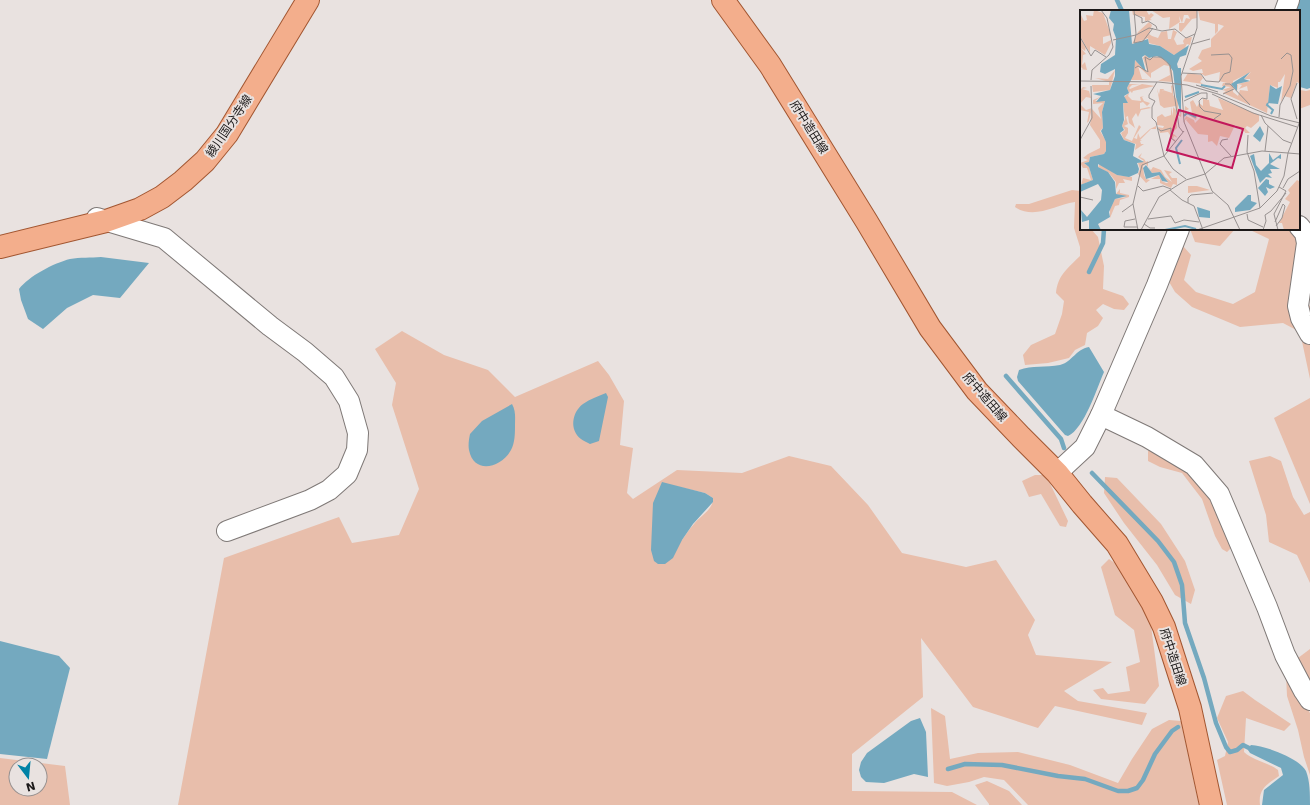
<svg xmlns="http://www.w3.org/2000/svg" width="1310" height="805" font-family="'DejaVu Sans','Noto Sans JP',sans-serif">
<rect width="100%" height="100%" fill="#e9e2e0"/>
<g fill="#e8beab" fill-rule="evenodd">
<polygon points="1299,88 1300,90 1306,91 1310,90 1310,105 1299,109"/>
<path d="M1072 190 1081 191V229H1091L1098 237 1104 266 1103 289 1123 296 1129 304 1124 310 1114 309 1103 304 1096 310 1103 318 1098 326 1087 333 1085 345 1075 350 1069 358 1048 363 1025 365 1023 355 1031 345 1055 334 1062 314 1064 301 1056 293C1058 275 1067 269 1080 256V247L1074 228 1075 202C1054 205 1035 220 1015 207L1016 204H1029Z"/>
<polygon points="1190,229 1235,229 1220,246 1195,242"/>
<polygon points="1248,229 1291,229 1301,239 1295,293 1310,306 1310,379 1300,332 1283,323 1240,327 1192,307 1175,292 1168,280 1174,255 1183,246 1191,255 1184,280 1196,292 1233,304 1255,292 1269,239"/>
<path d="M402 331 444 355 488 370 515 397 598 361 609 375 624 401 620 445 633 448 627 493 633 499 677 470 742 473 789 456 831 466 868 505 902 553 966 567 996 560 1035 620 1028 635 1036 655 1112 662 1064 691 1078 701 1147 713 1142 725 1055 706 1038 728 973 707 921 638 923 697 852 754V791L952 792 977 805H178L224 558 339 517 352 543 399 535 419 489 392 405 396 383 375 349ZM662 483 705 493 713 498C714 509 700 516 694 524 689 529 686 535 682 540Z"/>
<polygon points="1310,398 1310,504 1274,418"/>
<polygon points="1155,449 1193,474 1213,500 1232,547 1227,552 1222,549 1215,536 1202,499 1182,473 1160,467 1148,461 1148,451"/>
<polygon points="1270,456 1281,461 1293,497 1304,515 1310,512 1310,583 1297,555 1269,542 1266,515 1249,461"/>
<polygon points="1035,475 1046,475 1068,521 1066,527 1060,526 1041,494 1029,497 1022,481"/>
<polygon points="1105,477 1117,478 1161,524 1185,561 1195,590 1191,604 1175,595 1157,565 1124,523 1104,493"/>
<polygon points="1109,559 1122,568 1142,601 1151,626 1159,686 1145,704 1101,699 1093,690 1103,688 1108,694 1130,691 1126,667 1140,662 1134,630 1115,615 1101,567"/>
<polygon points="1310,649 1310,684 1298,658"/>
<polygon points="1286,674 1310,713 1310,775 1304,757 1298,730 1287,696"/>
<path d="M1243 691 1255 700 1291 724 1284 731 1246 718 1244 752C1254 761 1267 762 1278 770L1279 776C1267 784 1258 789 1260 805H1227L1217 760 1225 756 1228 742 1217 718 1226 696Z"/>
<polygon points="931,708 945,716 950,759 978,753 1018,752 1070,765 1118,783 1132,759 1152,729 1169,720 1181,721 1199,805 1028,805 1004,780 984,777 969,782 947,786 934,783"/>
<path d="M0 758 65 766 70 805H0ZM16 765H40V789H16Z"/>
<polygon points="987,781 1009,791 1022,805 989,805 989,804 975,785"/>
</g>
<g fill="#74a9bf">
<polygon points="1300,0 1310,0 1310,88 1307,89 1300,87 1299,83 1299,11 1291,11"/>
<path d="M101 257 149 263 120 298 93 295 67 308 43 329 28 319 21 300 19 289C29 276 54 263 70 259 80 257 91 258 101 257Z"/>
<path d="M1089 347 1104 372C1097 388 1084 429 1068 436L1065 435 1018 381 1017 377 1019 370C1032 365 1046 368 1060 365 1072 362 1076 349 1089 347Z"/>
<path d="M606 393 608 397 599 441 590 444C587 442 583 441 581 439 569 430 572 412 583 404 590 399 599 396 606 393Z"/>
<path d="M512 404C516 411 515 418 515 425 515 433 515 443 511 450 501 468 474 475 469 450 468 445 469 439 470 434L482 421Z"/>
<polygon points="662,482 705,493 713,498 713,502 693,524 682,540 673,558 665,564 658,564 654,561 651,550 653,503"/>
<polygon points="0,641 59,656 70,668 47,759 0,754"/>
<polygon points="920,718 926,732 928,777 914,774 884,783 866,782 861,777 859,770 861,762 867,753 911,721"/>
<path d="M1251 745C1266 746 1299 758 1306 771 1310 781 1310 794 1310 805H1262L1264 790 1283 775 1281 768 1250 753 1248 750 1249 747Z"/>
</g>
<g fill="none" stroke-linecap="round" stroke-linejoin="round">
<g stroke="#74a9bf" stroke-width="4.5">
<polyline points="1117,0 1122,11"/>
<polyline points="1089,272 1103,243 1104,229"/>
<polyline points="1006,376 1061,439 1064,448"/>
<polyline points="1092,473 1158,541 1174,562 1182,585 1185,623 1204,678 1216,723 1226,747 1230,752 1237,750 1243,745 1253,750"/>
<polyline points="948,769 965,764 1002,765 1058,776 1085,779 1118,791 1128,791 1137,788 1143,780 1155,754 1172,731 1178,727"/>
</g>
<g stroke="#7f7977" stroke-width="22">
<g id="minor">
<polyline points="1285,11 1289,0"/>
<polyline points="97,218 164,238 270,326 305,352 334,377 349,401 358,433 357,450 347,474 329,490 310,500 227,531"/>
<polyline points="1299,226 1305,233 1307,243 1298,306 1301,318 1310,334"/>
<polyline points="1101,415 1147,437 1194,465 1219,494 1267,607 1285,655 1304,691 1310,700"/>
<polyline points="1057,473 1085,447 1101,415 1157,285 1179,229"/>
</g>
</g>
<g stroke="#a25631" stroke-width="24">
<g id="major">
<polyline points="723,0 770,65 867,222 930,328 977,391 1021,437 1057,473 1082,504 1117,544 1152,602 1164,627 1190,708 1211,805"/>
<polyline points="0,247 106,221 140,209 162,197 183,181 205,161 227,134 308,0"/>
</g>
</g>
<use href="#minor" stroke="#fff" stroke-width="20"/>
<use href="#major" stroke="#f3ae8c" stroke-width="22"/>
</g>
<g text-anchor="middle" stroke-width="4" stroke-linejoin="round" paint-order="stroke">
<g font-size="12" fill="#1b1818" stroke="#e9e2e0">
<text transform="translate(229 126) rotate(-56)" y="4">綾川国分寺線</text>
<text transform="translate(809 127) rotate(58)" y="4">府中造田線</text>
<text transform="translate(985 397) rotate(49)" y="4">府中造田線</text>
<text transform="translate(1173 657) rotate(72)" y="4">府中造田線</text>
</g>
</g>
<g transform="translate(1080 10)">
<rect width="220" height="220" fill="#e9e2e0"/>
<path d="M14 0 23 3 31 25 23 27V34L31 30V33L25 45 10 36V43L0 26V3L4 11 7 10 6 5 13 6ZM52 0H66L69 5 71 3 74 5 70 9 72 10 65 11V7L53 5ZM71 0H117V8L112 9 101 22 99 20V13H104L106 8 110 9 108 5H104L102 13 99 6 100 12 89 19 90 7 83 8ZM118 0H220V74L217 72 211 88 204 86 201 92 205 64 200 72H198V78L190 75 187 103 143 83 146 81 142 80 151 77 142 76 143 73H147L139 71 140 62 125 66 120 63H123L122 59 113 61 109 59 122 51 118 48 122 40 131 37V29L144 16 138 14V21L135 24V14L120 10ZM171 62 164 69H170V71L158 74 156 76 157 82 158 74 162 75 159 79 167 76 168 81 160 80 158 86 153 82V71ZM69 12 72 15 69 24 72 26 78 28 81 22 87 21 88 29H91L93 20 97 22 94 29 97 35 104 34 103 31 105 28 112 27 110 35 107 34 103 41 94 45 80 36 69 33 68 28 52 34 58 22ZM1 30 6 37 5 41 1 38 6 44 3 45 2 55 5 52 7 60 0 59H3L0 56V31ZM65 45 69 48 82 47 89 54 92 61 93 72 78 71 90 65 89 56 84 55 71 63V68L58 56 62 69 70 70H51L55 50 68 63 63 48ZM35 60 30 80 13 82 12 75H29V72L15 68 28 69ZM108 63 121 65 123 68 120 72 123 74 103 71ZM49 74H60L52 75 49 78 50 79 62 74 75 76 53 81 52 83 50 81 48 86 52 90 61 91 60 87 64 86 62 87 64 91 70 93 67 96 63 92 60 93V99L69 97 71 98 61 100 58 107 56 103 52 109 55 118 49 113 48 106 46 107 48 114 44 116 48 118V123L45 128 52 131 59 115 61 117 54 128 57 129 58 123 60 128 70 119 76 116V119H71L60 130 62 131H60L61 134H64L55 140 56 134 44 130 41 123 45 120 42 116 45 109 43 93H48L44 87 49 83 47 78ZM93 75V85L98 91V104L100 105 102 98 101 107 98 105 96 96 84 98 80 95 77 78 79 85 80 79H84L82 82 83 80 92 83 91 76ZM3 77 7 78 2 79 9 81 11 88 6 87 0 94 6 100 12 98 9 111 7 113 9 102 0 100V80ZM20 87 15 91H25L22 102 23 118 20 121 26 131V141L24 144 10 147 9 152 4 153 9 157 13 170 1 175 3 168 11 170 7 158H3L0 153 8 150 3 148 8 144 20 138V130L10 115 12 99 21 109 18 98 23 93 13 94V90ZM138 88 179 105V111L171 118 167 116 165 118 170 123H165L164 128 165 122 155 115 149 128 140 126 137 136 132 131 128 132V125L118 124 106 110 109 108 105 110V114L104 111 106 106 114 110 115 113 121 107 117 106 116 110 108 104 104 106 105 96 109 99 105 101 112 103 110 92 113 90 117 97 119 93 123 96V89L129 90 130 96 143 100ZM91 97 93 106V97L96 100 97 118 92 123 95 125 98 128 94 126 93 129 96 130 94 131 88 122 80 123 78 117 83 118 84 116 77 115V107L82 104 85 107 91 105ZM62 143 60 147 64 149 66 152 68 151V157L71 160 73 157 81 160 85 167 92 172 84 160 92 162 89 164 92 168H97V175L93 174 91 178 80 173V169H71L79 165 82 171 86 173H88L80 162 72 163 66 154 63 156 64 165 66 169 70 170 66 173 58 164 60 159 58 153 64 151 58 147ZM20 153 37 165 52 167V171L43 169 45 173H39L36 179V172L29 163 18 157ZM217 170 219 171 220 177V220H204L202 213H199L210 192 205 189 210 183 208 180ZM108 176H117L130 180 108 183ZM40 179V183L49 185V187L40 190 39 195 35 196 30 208V199L35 189 47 187 36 184Z" fill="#e8beab" fill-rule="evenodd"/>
<path d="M31 0H49L52 34 68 29 69 34 80 36 94 45 109 35 106 45 100 47 97 54 98 58H101V104L96 87 93 61 86 51 77 46 69 48 65 45 62 47 66 62 55 50 54 64 47 78 49 83 44 86 48 93H43L44 110 42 116 44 120 40 123 44 130 55 134 53 146 64 152 57 153 59 159 58 163 49 167 37 165 18 154V157L28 162 35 172 36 184 47 186 35 189 29 202 30 207 18 214 21 220H9V210L2 212 1 200 7 207 21 190 22 180 18 174 0 182V175L13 170 9 157 4 153 9 152 10 147 24 144 26 141V132L21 121 23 118 22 102 25 91 16 92 21 86 13 84 30 80 35 66V59L25 64 20 62 21 54 35 45 36 28 33 20 34 14 29 8ZM170 62 164 69 170 71 157 74V81L151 74ZM190 75 196 79 202 76 198 94 188 93ZM180 116 184 124 180 132 173 126ZM189 143 193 150 201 144V149L198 148 190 154 200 159H190L192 163 188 164 192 168 186 167 180 173 170 146 174 144 176 155 181 161 189 153ZM66 155 72 163 80 162 88 172 82 171 79 165 66 169 63 158ZM186 169 189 170V174L195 177 190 179 186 177 188 182 185 186 178 178ZM168 185H171V191L177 193 170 200 155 202V198ZM117 197 130 201V208L119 207Z" fill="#74a9bf"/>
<path fill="none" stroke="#74a9bf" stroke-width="2" d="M121 75 142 79 145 76M105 87 119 82M188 93 187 95 193 100 191 104M104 106 107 103 116 107M100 154 96 138 102 130M85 220 105 216 116 219"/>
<path fill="none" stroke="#979190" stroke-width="1" d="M54 0 56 24 54 33 63 31 73 18M117 0V18L101 66 104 112 132 181 148 195 160 220M54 4 62 8V13L68 11 76 16 77 19M0 27 11 46 15 40 26 47M33 30 56 25 69 18 82 21 95 19 106 28 115 24M112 34 130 29M55 58 58 56 68 62 65 47 70 50 73 47H81L90 55 99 117 103 122M102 63 121 64 126 71 139 72 144 64 150 62 152 48 149 44 131 45M11 70 12 60 29 45 33 37 27 8 21 0M0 71 78 72 107 75 138 84 191 106 220 113M77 72 69 85V88L75 91 72 97V108L76 112 84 146 93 159 106 169M145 74H150L170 95M116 75 138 82M127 83V89L122 88 119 91 120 97 124 101 141 104 134 109M132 84 173 103 217 117M143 84 154 79M104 91 121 83H127M181 105 185 113 203 130 211 133M199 107 200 95 210 76 213 61 211 45 207 43 201 49M217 109 211 89 217 73M77 118 81 121 91 118V128L96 132M168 125 167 142 174 161 180 198M148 129 142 130 140 134 151 146M0 130 12 108 11 76M185 141 188 116M58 176 63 181 83 176 91 179M203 178 208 169 220 161M90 180 102 190 114 196 123 220M0 187 13 190M108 193V188L111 185 133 183M42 202 53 194M167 204 168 210 183 217M55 209 45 211 44 217H57M68 209 91 206 95 213 104 210 119 212M195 212 203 194M64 214 70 218H75M196 216 202 208 205 196 203 194M58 220 53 194 62 155 84 146 104 121M61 220 79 187 106 170 125 164 144 148 182 141 208 143 220 111M117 220 180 198 197 181 204 166 208 143 220 144M183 220 186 211 185 205 191 201 206 183M198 220 194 204 206 181 199 177"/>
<path fill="#c2185b" fill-opacity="0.15" stroke="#c2185b" stroke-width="2" d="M99 100 163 119 152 158 87 140Z"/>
<rect width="220" height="220" fill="none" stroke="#1b1818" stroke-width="2"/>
</g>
<g transform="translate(28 777) rotate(164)"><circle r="19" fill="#e9e2e0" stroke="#979190"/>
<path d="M0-3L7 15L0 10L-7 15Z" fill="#0082a6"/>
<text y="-6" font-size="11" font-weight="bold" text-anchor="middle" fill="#1b1818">N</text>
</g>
</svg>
